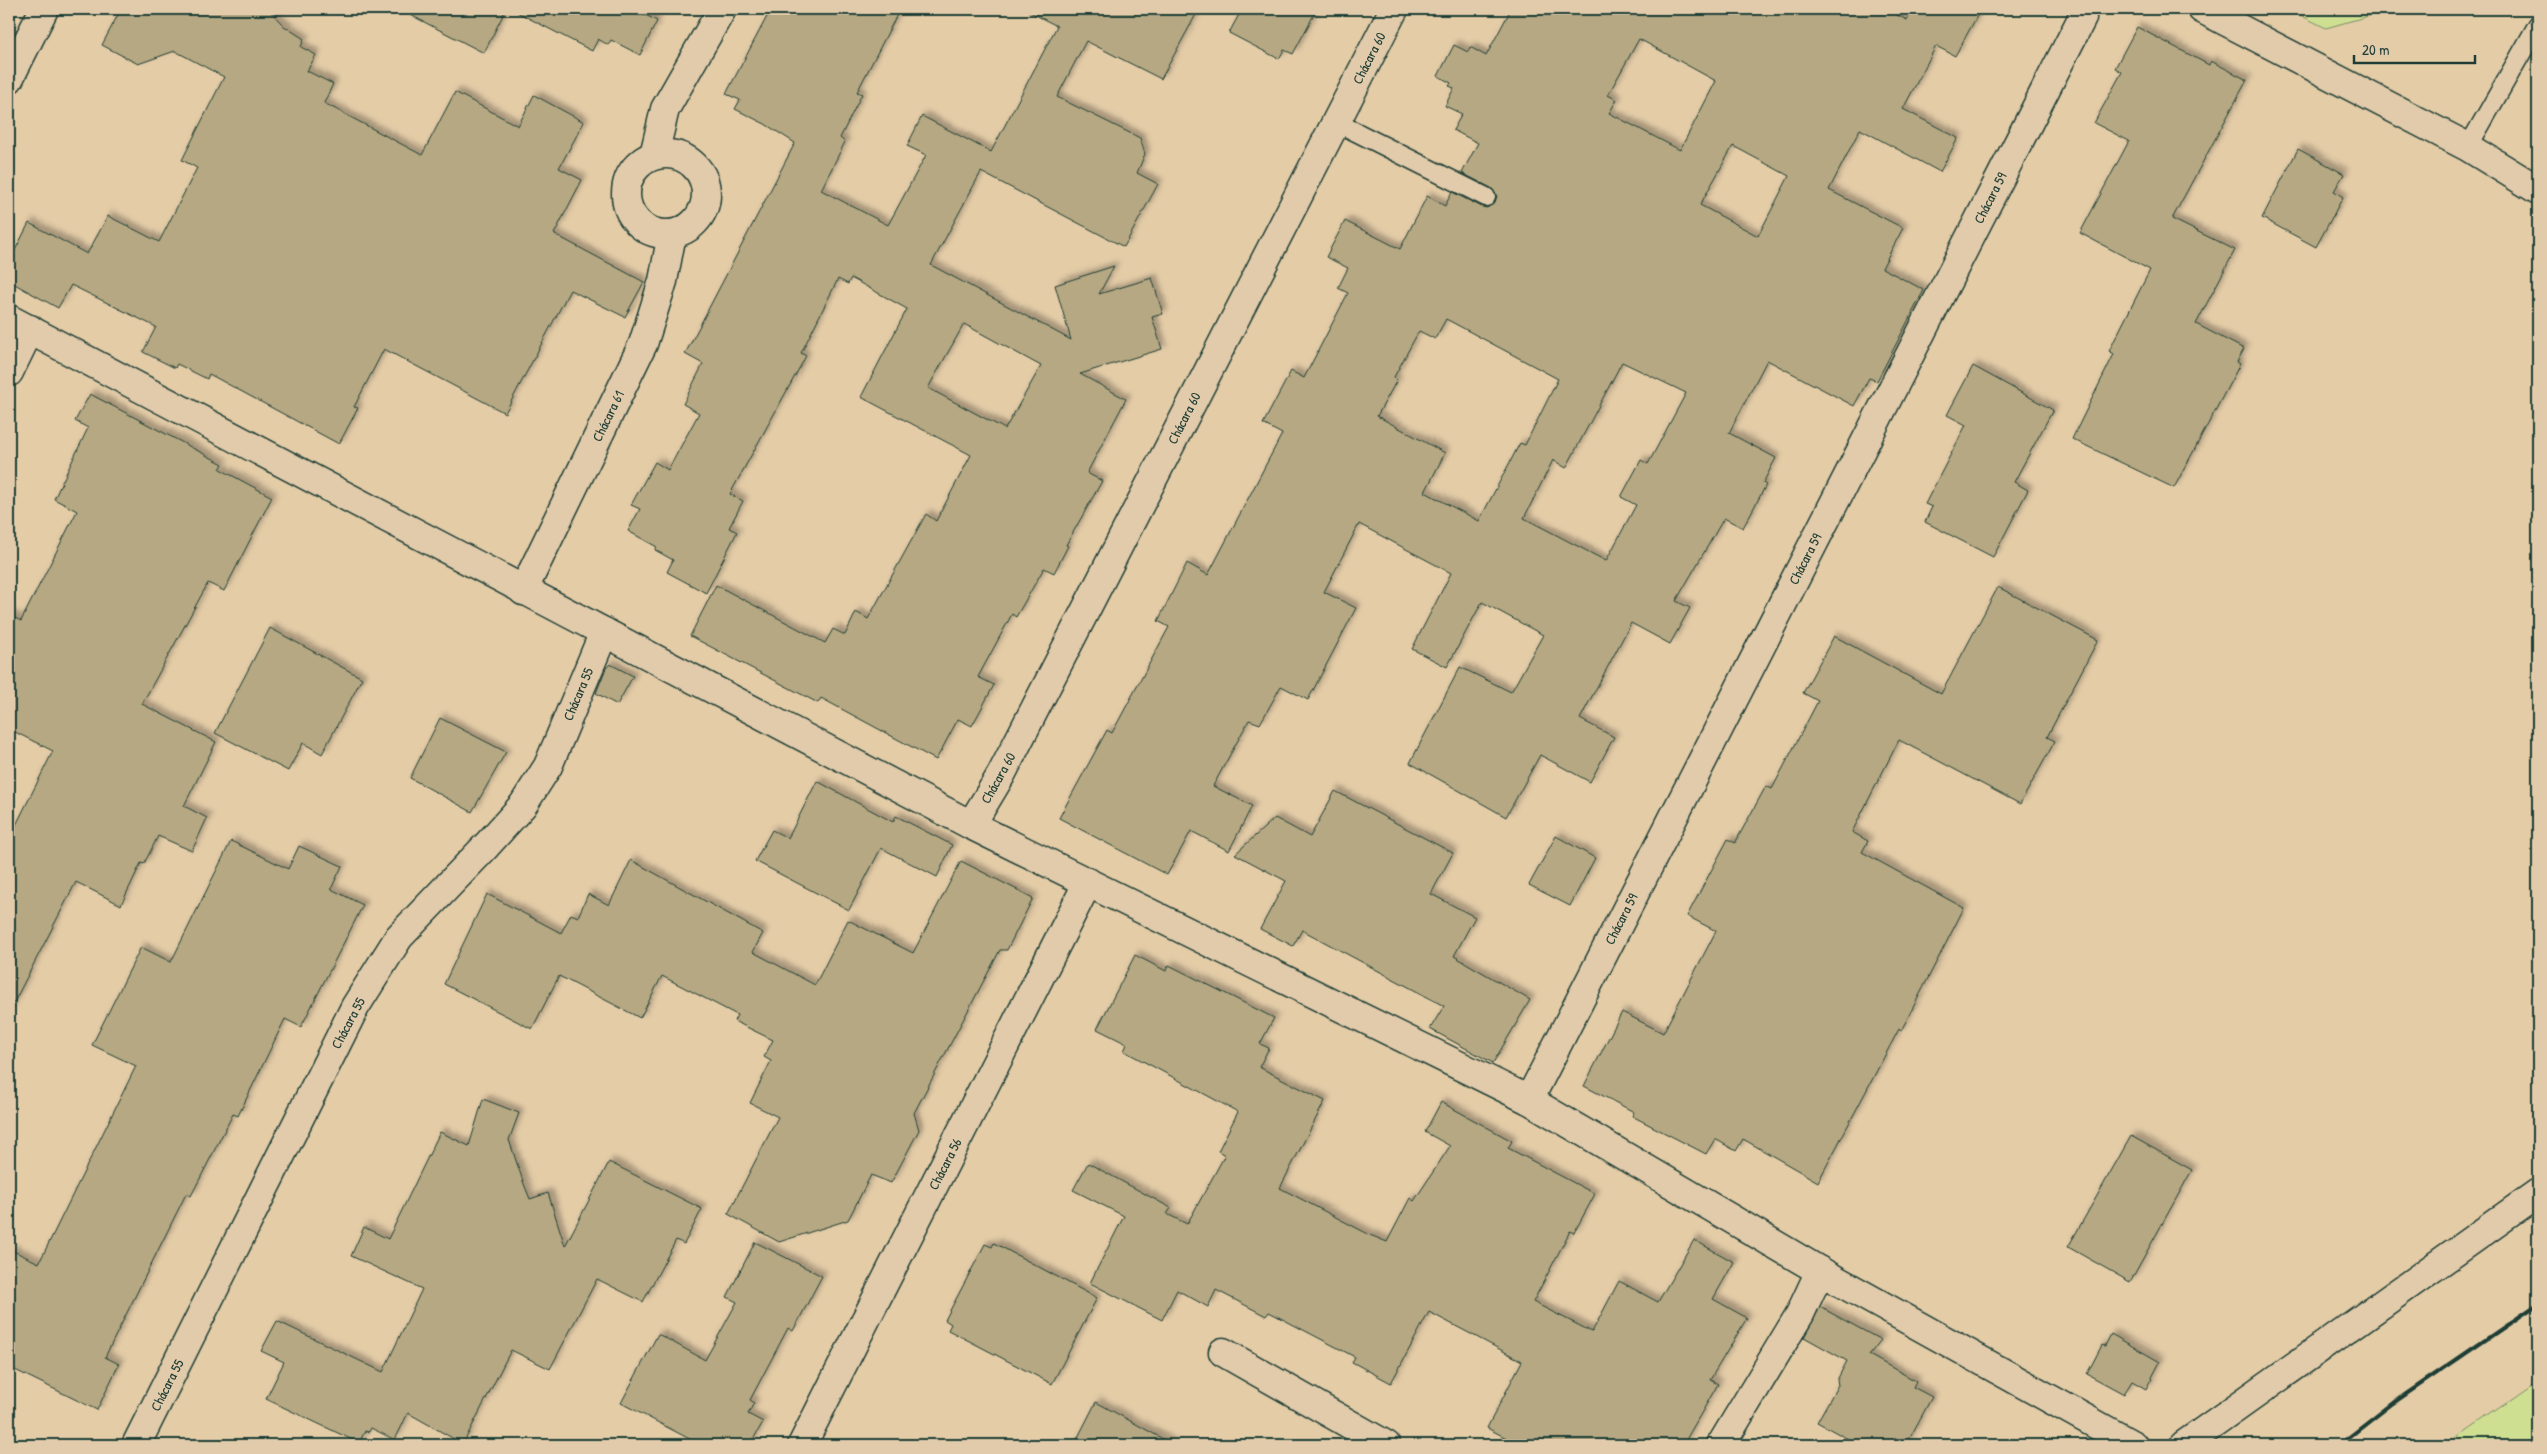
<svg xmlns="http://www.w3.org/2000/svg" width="2547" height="1454" font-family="'Patrick Hand',sans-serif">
<defs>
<filter id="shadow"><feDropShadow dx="4.5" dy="-4.5" stdDeviation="2.5" flood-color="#0004"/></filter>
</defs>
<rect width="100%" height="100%" fill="#e4cca7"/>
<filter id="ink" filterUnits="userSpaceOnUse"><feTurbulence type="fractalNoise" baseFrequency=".02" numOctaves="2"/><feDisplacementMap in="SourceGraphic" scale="10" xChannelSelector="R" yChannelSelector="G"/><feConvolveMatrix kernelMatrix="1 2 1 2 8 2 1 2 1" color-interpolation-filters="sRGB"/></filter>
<g filter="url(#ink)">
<g fill="#cfdf92" stroke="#778e63">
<polygon points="2288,9 2393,9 2326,28"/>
<polygon points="2538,1381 2538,1445 2446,1445"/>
</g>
<g fill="#b5a882" stroke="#1f3d34" fill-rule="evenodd" filter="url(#shadow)">
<polygon points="121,9 268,9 284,26 304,39 301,47 316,55 307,71 333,84 324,103 422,155 455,92 518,126 534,95 584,122 559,168 582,180 554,234 644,282 625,317 570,290 505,413 384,349 354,407 358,408 339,444 209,374 207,379 177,364 175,368 143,352 156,327 71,285 58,308 9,281 9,262 29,223 87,254 108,216 159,242 197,168 182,160 224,77 175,51 138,64 102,45"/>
<polygon points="399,9 506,9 484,53"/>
<polygon points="511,9 634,9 657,21 640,55 611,40 608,45 598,39 592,51"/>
<path d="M771 9H900L857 92 862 94 840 138 845 142 821 190 888 225 926 155 907 146 922 116 991 152 1057 26 1024 9H1199L1161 79 1086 41 1057 97 1140 138 1145 154 1137 173 1158 184 1124 247 981 172 931 265 1071 340 1055 285 1114 266 1099 294 1152 278 1163 314 1152 317 1162 349 1080 374 1126 399 1087 473 1102 481 1066 545 1068 546 1054 573 1044 568 1016 617 1012 614 978 677 994 685 972 726 958 719 936 760 821 698 818 703 690 636 716 585 825 643 833 629 845 635 856 612 868 619 926 514 936 521 971 455 861 397 907 309 851 278 848 284 838 279 801 353 806 356 730 494 743 501 729 528 737 532 706 593 667 572 673 560 655 550 657 547 628 531 640 509 631 505 655 462 668 470 699 413 683 404 703 364 685 354 795 143 765 124 735 109 740 100 726 94ZM964 324 1041 366 1005 429 928 388Z"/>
<polygon points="1242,9 1317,9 1293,54 1284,50 1279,59 1229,33"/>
<path d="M1511 9H1885L1907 20 1913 9H1981L1955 56 1936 46 1903 109 1958 138 1940 172 1860 129 1829 190 1903 228 1882 268 1924 290 1877 381 1869 378 1854 406 1767 360 1729 433 1776 458 1763 483 1766 485 1743 528 1724 518 1676 601 1690 608 1670 644 1631 623 1580 719 1614 737 1590 782 1540 755 1506 817 1410 763 1460 667 1511 692 1543 635 1482 602 1447 667 1412 649 1451 573 1359 524 1324 592 1356 608 1308 700 1281 686 1260 724 1249 720 1213 786 1252 806 1229 851 1191 831 1167 875 1059 818 1107 730 1112 733 1169 627 1158 621 1187 563 1208 575 1282 434 1263 424 1291 371 1304 378 1348 293 1338 288 1348 268 1326 257 1345 221 1400 249 1427 196 1445 206 1452 192 1482 207 1487 208 1495 202 1497 196 1491 188 1462 173 1478 143 1453 130 1462 114 1445 106 1454 88 1449 86 1451 83 1438 76 1454 45 1468 52 1470 47 1486 56ZM1639 39 1716 81 1680 150 1609 113 1617 100 1608 95ZM1733 146 1789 176 1758 236 1700 205ZM1446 319 1558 379 1525 445 1520 443 1479 521 1425 492 1445 453 1377 416 1397 380 1394 377 1419 331 1435 339ZM1622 362 1686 393 1648 464 1641 460 1621 497 1636 505 1606 561 1524 518 1553 460 1566 468Z"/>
<polygon points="2137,27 2209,65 2211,61 2247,80 2172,219 2235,250 2196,324 2244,349 2237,362 2240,364 2174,488 2072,439 2114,354 2109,351 2150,270 2080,233 2129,141 2094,123 2122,72 2115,68"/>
<polygon points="2298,149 2344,174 2334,191 2343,197 2316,247 2262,218"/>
<polygon points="1973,366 2053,410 2014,482 2028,490 1993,557 1925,522 1932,507 1925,504 1966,425 1947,415"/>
<polygon points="90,394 223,464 220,469 272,497 224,591 208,583 142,704 216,742 184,806 207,818 192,851 158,836 144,864 141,863 121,905 76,882 9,1012 9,839 53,751 9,729 9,615 21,621 77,511 54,499 88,428 75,421"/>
<polygon points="1998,587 2098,640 2047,737 2055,741 2020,804 1899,740 1852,832 1868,841 1862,852 1964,908 1901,1031 1899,1029 1818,1182 1743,1139 1736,1151 1715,1139 1706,1154 1632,1116 1634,1112 1584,1086 1622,1012 1663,1033 1716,931 1687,916 1728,839 1735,843 1766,786 1772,789 1818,701 1803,693 1834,636 1941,694"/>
<polygon points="270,628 362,678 322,754 303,743 288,771 215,733"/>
<polygon points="610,664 633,676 617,705 596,693 606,668"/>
<polygon points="440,718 506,752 472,812 410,778"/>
<polygon points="817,781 893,822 896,816 952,845 937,877 881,848 849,910 755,861 772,830 788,838"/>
<polygon points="1335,791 1453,853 1431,894 1475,917 1454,956 1530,1000 1493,1063 1430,1029 1444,1006 1302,930 1293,946 1260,929 1286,881 1235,854 1275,818 1310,837"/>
<polygon points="1556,836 1595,858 1570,906 1529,885"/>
<polygon points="231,841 288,869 299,846 342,866 331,889 363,905 301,1027 285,1019 238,1116 233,1114 191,1196 186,1194 105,1357 119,1364 97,1410 9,1367 9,1249 39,1263 136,1066 92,1045 141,947 171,962"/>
<polygon points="631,860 763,933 753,952 815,985 848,920 913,953 961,861 1033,898 1007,950 1000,950 914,1113 919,1130 891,1183 871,1175 848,1220 779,1242 728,1214 778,1117 750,1103 771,1061 764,1057 773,1040 734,1021 737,1015 662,976 640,1018 559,976 532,1029 444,984 487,894 561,933 571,914 578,917 588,894 609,905"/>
<polygon points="1135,955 1166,971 1169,965 1274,1018 1260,1044 1269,1048 1259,1067 1325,1101 1280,1188 1370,1235 1387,1242 1410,1198 1414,1201 1450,1146 1425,1132 1441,1102 1512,1141 1508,1148 1595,1194 1574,1233 1570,1231 1533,1302 1592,1332 1619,1281 1658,1302 1694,1240 1734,1262 1713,1299 1747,1318 1710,1380 1718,1384 1683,1445 1520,1445 1487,1428 1522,1361 1429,1312 1391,1383 1352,1362 1355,1357 1269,1312 1266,1316 1216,1290 1208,1307 1177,1290 1162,1320 1090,1283 1124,1216 1073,1190 1088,1163 1171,1208 1167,1214 1187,1224 1225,1155 1218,1151 1238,1112 1124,1051 1127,1044 1097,1029"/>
<polygon points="483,1099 519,1113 509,1140 524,1184 530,1199 548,1193 565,1246 609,1162 702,1209 684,1244 676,1240 643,1302 597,1279 550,1369 511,1350 463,1444 408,1413 395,1440 371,1428 369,1432 365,1431 359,1443 266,1399 284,1362 261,1351 277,1321 383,1372 422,1289 351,1256 364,1227 388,1239 440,1132 469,1146"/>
<polygon points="2131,1136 2192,1170 2130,1282 2068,1247"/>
<polygon points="755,1242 822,1276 793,1331 788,1328 750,1400 754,1403 748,1414 763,1422 750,1445 701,1445 621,1403 658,1334 705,1360 737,1302 727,1297"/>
<polygon points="994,1243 1097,1298 1052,1384 948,1330 951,1324 945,1320 985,1244 992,1247"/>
<polygon points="1820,1307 1881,1340 1869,1355 1916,1381 1913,1387 1932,1397 1906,1445 1859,1445 1817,1422 1838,1385 1837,1380 1847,1361 1804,1337"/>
<polygon points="2111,1334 2160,1362 2146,1389 2132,1381 2124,1394 2087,1374 2102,1345 2105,1346"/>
<polygon points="1096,1402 1174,1445 1074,1445"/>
</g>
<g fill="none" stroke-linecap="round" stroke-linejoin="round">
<g stroke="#1f3d34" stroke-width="21">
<g id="lane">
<polyline points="1336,122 1486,197"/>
<polyline points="2468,147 2538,24"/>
</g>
</g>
<g stroke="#1f3d34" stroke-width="31">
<g id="street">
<polyline points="2202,9 2468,147 2538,190"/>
<polyline points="9,79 44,9"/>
<circle cx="666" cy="194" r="40"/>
<polyline points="654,155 665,109 722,9"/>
<polyline points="9,319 971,825 1529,1100 1820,1271 2133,1445"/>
<polyline points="9,372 30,329"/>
<polyline points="523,591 643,344 663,281 672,234"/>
<polyline points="971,825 1001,775 1394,9"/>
<polyline points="1529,1100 2082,18"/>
<polyline points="1223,1352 1386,1445"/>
<polyline points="136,1445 355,1007 399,937 487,845 523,805 548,766 604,632"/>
<polyline points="802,1445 1088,882"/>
<polyline points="1721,1445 1800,1314 1820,1271"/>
<polyline points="2184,1445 2538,1193"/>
</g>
</g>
<use href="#lane" stroke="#e2cbab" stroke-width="18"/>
<use href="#street" stroke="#e2cbab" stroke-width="28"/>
<polyline stroke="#1f3d34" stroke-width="4" points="2339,1445 2393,1403 2538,1304"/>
</g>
</g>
<g text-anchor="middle" stroke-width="4.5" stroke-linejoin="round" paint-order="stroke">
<g font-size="14" fill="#1f3d34" stroke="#e2cbab">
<text transform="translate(1369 58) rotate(-63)" y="5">Chácara 60</text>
<text transform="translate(1990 198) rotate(-63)" y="5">Chácara 59</text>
<text transform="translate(608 416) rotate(-64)" y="5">Chácara 61</text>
<text transform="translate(1184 418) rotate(-63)" y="5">Chácara 60</text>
<text transform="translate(1805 559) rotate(-63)" y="5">Chácara 59</text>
<text transform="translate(578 694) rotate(-67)" y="5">Chácara 55</text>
<text transform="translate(998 778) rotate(-61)" y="5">Chácara 60</text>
<text transform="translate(1621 919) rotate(-63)" y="5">Chácara 59</text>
<text transform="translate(348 1023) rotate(-62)" y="5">Chácara 55</text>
<text transform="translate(945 1164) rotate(-63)" y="5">Chácara 56</text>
<text transform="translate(167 1385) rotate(-63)" y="5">Chácara 55</text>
</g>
</g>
<rect width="2547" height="1454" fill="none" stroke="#e2cbab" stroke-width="30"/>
<rect x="15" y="15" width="2517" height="1424" fill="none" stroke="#1f3d34" stroke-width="2" filter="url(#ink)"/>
<path d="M2354 55v8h121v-8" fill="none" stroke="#1f3d34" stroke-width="2.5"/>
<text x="2362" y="55" font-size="15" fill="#1f3d34" stroke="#e2cbab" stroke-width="4" paint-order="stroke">20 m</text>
</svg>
